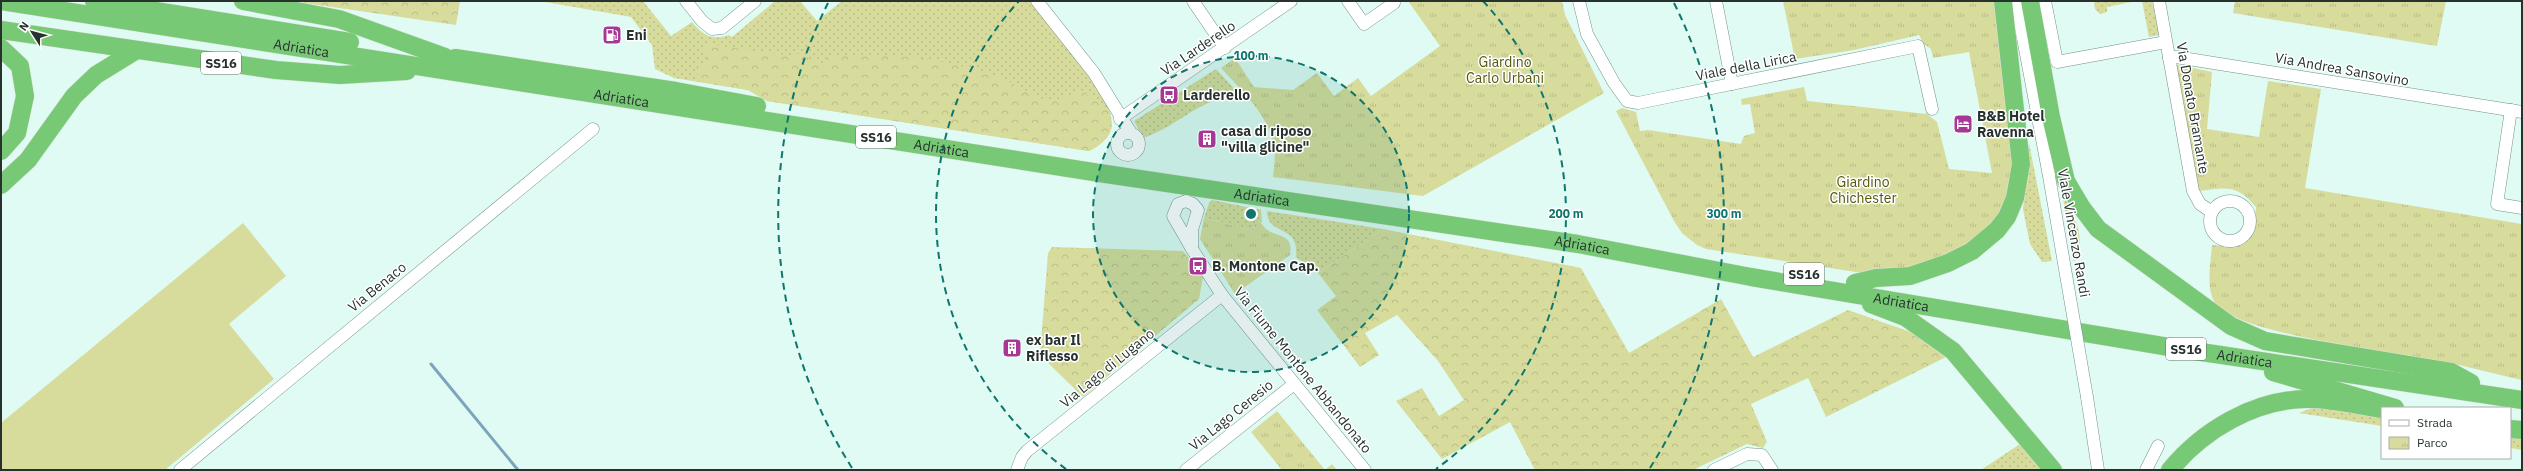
<svg xmlns="http://www.w3.org/2000/svg" width="2523" height="471" font-family="'IBM Plex Sans',sans-serif">
<defs>
<pattern id="grass-dots" width="8" height="8" patternUnits="userSpaceOnUse"><rect width="8" height="8" fill="#d7dc9d"/><path d="M2 2h.1M6 6h.1" fill="none" stroke="#b9bd88" stroke-width="1.8" stroke-linecap="round"/></pattern>
<pattern id="forest-crowns" width="20" height="18" patternUnits="userSpaceOnUse"><rect width="20" height="18" fill="#d7dc9d"/><path d="M2 6a3 3 0 1 1 6 0M12 15a3 3 0 1 1 6 0" fill="none" stroke="#b9bd88"/></pattern>
<pattern id="park-tufts" width="24" height="20" patternUnits="userSpaceOnUse"><rect width="24" height="20" fill="#d7dc9d"/><path d="M3 7l-1-3M5 7V3M7 7l1-3M15 17l-1-3M17 17v-4M19 17l1-3" fill="none" stroke="#b9bd88"/></pattern>
</defs>
<rect width="100%" height="100%" fill="#dffbf3"/>
<g fill="url(#grass-dots)">
<path d="M540 1H643L671 36 692 22C703 35 711 41 729 35L732 37 775 1H800L817 21 842 1H1031C1050 24 1114 96 1112 125 1111 138 1099 146 1089 151L767 101 748 90 674 78 655 69 652 45 631 17Z"/>
<polygon points="2136,1 2107,7 2107,12 2100,14 2095,9 2094,2"/>
<polygon points="2142,1 2152,1 2159,35 2149,37"/>
<path d="M1216 69 1241 96C1202 95 1178 127 1143 138L1134 121Z"/>
<polygon points="2029,143 2052,261 2042,262 2030,244 2023,209"/>
<path d="M2062 192C2072 212 2089 240 2074 262Z"/>
<polygon points="1212,200 1261,210 1262,222 1256,221 1254,231 1204,218 1209,203"/>
<path d="M1267 211 1383 229 1318 273 1296 257C1300 223 1267 237 1267 211Z"/>
<polygon points="2322,404 2382,413 2382,426 2299,413"/>
<polygon points="2510,436 2522,438 2522,450 2510,448"/>
<polygon points="2023,442 2046,470 1981,470"/>
</g>
<g fill="url(#forest-crowns)">
<polygon points="291,1 460,1 456,25"/>
<path d="M706 44 793 56 795 53C805 55 811 61 821 64L829 56C886 51 945 58 998 77 1017 83 1031 98 1051 101 1060 102 1071 94 1079 89L1110 111C1112 131 1107 143 1089 151L767 101 748 90 700 82 695 68 700 63H708L702 48Z"/>
<polygon points="1383,229 1581,268 1629,353 1721,299 1753,357 1848,310 1919,335 1946,357 1826,417 1808,378 1751,404 1767,442 1763,448 1747,444 1693,470 1535,470 1510,422 1442,459 1396,401 1422,388 1439,416 1464,400 1438,361 1397,315 1365,333 1379,355 1360,367 1317,310 1336,296 1318,273"/>
<polygon points="1052,247 1183,251 1203,277 1199,299 1083,397 1040,355 1048,253"/>
</g>
<g fill="url(#park-tufts)">
<path d="M1408 1H1562L1565 15 1604 93 1423 196 1273 177C1274 167 1276 157 1274 146 1269 115 1241 90 1221 68L1235 58 1254 87 1293 90 1317 73 1334 96 1358 78 1371 96 1440 46Z"/>
<polygon points="1783,1 1995,1 2017,164 2010,195 1995,222 1974,241 1907,272 1869,274 1706,249 1697,245 1682,233 1674,221 1616,111 1622,108 1636,112 1640,131 1648,130 1741,144 1744,136 1755,133 1750,104 1742,105 1741,99 1804,87 1807,101 1927,114 1937,122 1949,169 1992,173 1969,52 1933,58 1931,49 1924,44 1919,35 1854,50 1795,59"/>
<polygon points="2235,1 2446,1 2437,46 2233,13"/>
<path d="M2174 64 2212 72 2207 129 2259 137 2268 81 2321 89 2305 188 2522 224V380C2495 374 2467 366 2439 361 2396 352 2240 335 2216 304 2205 290 2211 261 2212 245L2232 246 2247 239 2255 221 2256 207C2236 183 2226 188 2198 191Z"/>
<path d="M1204 218 1254 231 1256 220C1262 222 1261 224 1265 228 1277 239 1294 232 1290 255L1235 294 1200 239Z"/>
<polygon points="1277,411 1325,470 1332,464 1336,469 1334,470 1282,470 1251,432"/>
</g>
<polygon fill="#d7dc9d" points="243,223 286,276 229,324 274,379 165,470 1,470 1,423"/>
<g fill="none" stroke-linecap="round" stroke-linejoin="round">
<polyline stroke="#7ca4bc" stroke-width="3" points="431,364 518,470"/>
<g stroke="#779189" stroke-width="13">
<g id="minor">
<polyline points="686,1 702,21 712,29 722,28 755,1"/>
<polyline points="1037,1 1094,73 1131,133"/>
<polyline points="1193,1 1225,48"/>
<polyline points="1348,1 1364,24 1394,3"/>
<polyline points="1579,1 1587,34 1614,83 1627,101 1638,103 1918,46 1932,109"/>
<polyline points="1716,1 1732,84"/>
<polyline points="2016,1 2049,176"/>
<polyline points="2045,1 2057,62 2166,42"/>
<polyline points="2159,1 2193,191 2200,204 2212,212"/>
<polyline points="2169,58 2176,57 2522,112"/>
<polyline points="2511,110 2497,204 2522,208"/>
<polyline points="1120,119 1291,1"/>
<circle cx="1128" cy="144" r="11"/>
<polygon points="1186,201 1193,204 1198,210 1192,230 1192,249 1173,216 1178,204"/>
<circle cx="2230" cy="221" r="20"/>
<polyline points="1192,249 1222,295 1365,470"/>
<polyline points="2087,397 2098,470"/>
<polyline points="180,470 593,129"/>
<polyline points="1017,470 1022,457 1027,451 1222,295"/>
<polyline points="1186,470 1294,384"/>
<polyline points="1714,470 1747,454 1762,455 1772,470"/>
<polyline points="2146,470 2158,446"/>
</g>
</g>
<g stroke="#e1e2e2" stroke-width="19">
<g id="highway">
<path id="s1" d="M1 1 1106 174 1578 244 1751 277 2181 349 2522 400"/>
<polyline points="94,1 350,42"/>
<polyline points="243,1 339,19 445,57"/>
<polyline points="2030,1 2051,117 2066,181 2082,208 2098,229 2231,326 2265,341 2451,372 2471,383"/>
<polyline points="1,30 276,70 340,75 407,71"/>
<polyline points="1,48 20,66 25,96 17,133 1,151"/>
<polyline points="455,58 676,91 757,106"/>
<polyline points="1,185 28,160 74,96 96,75 135,51"/>
<polyline points="1855,283 1876,278 1910,276 1948,263 1972,251 1997,230 2007,217 2015,198 2021,164 2003,1"/>
<polyline points="1871,304 1905,317 1953,351 2053,470"/>
<polyline points="2273,372 2395,408"/>
<polyline points="2510,429 2522,430"/>
<path d="M2170 470C2203 430 2254 400 2306 399 2331 398 2358 406 2382 409"/>
</g>
</g>
<use href="#minor" stroke="#fff" stroke-width="12"/>
<use href="#highway" stroke="#78c976" stroke-width="18"/>
<g stroke="#779189" stroke-width="13" stroke-linecap="butt">
<polyline id="minor-bridge" points="2049,176 2087,397"/>
</g>
<use href="#minor-bridge" stroke="#fff" stroke-width="12"/>
</g>
<circle cx="1251" cy="214" r="158" fill="#0f766e" fill-opacity=".12"/>
<g fill="none" stroke="#0f766e" stroke-width="2" stroke-dasharray="7 5">
<circle cx="1251" cy="214" r="158"/>
<path d="M1066 469A315 315 0 0 1 1019 1M1483 1A315 315 0 0 1 1436 469"/>
<path d="M852 468A473 473 0 0 1 828 3M1674 3A473 473 0 0 1 1650 468"/>
</g>
<defs>
<g id="fuel-square" transform="scale(1)"><rect x="-9" y="-9" width="18" height="18" rx="4" fill="#a63795" stroke="#fff"/><path d="M-5.5-6h7V0h2V4h1.3V-2.5L3-4.5l.8-.8L6-3V5H2.5V1h-1V6h-7ZM-4.2-4.7v3.2H.2V-4.7Z" fill="#fff"/></g>
<g id="bus-square" transform="scale(1)"><rect x="-9" y="-9" width="18" height="18" rx="4" fill="#a63795" stroke="#fff"/><path d="M-5-6H5V4H4V6H2V4H-2V6H-4V4H-5ZM-3.5-4V0h7V-4ZM-3.5 1.2v1.5H-2V1.2ZM2 1.2v1.5H3.5V1.2Z" fill="#fff"/></g>
<g id="hotel-square" transform="scale(1)"><rect x="-9" y="-9" width="18" height="18" rx="4" fill="#a63795" stroke="#fff"/><path d="M-6-4.5h1.5V1H6V5H4.5V3h-9V5H-6ZM-4 0a1.8 1.8 0 1 1 3.6 0ZM.5 0V-2.5h3Q6-2.5 6 0Z" fill="#fff"/></g>
<g id="building-square" transform="scale(1)"><rect x="-9" y="-9" width="18" height="18" rx="4" fill="#a63795" stroke="#fff"/><path d="M-4-6H4V6H1V3H-1V6H-4ZM-2.5-4.3h1.7v1.8h-1.7ZM.8-4.3h1.7v1.8H.8ZM-2.5-1h1.7V.8h-1.7ZM.8-1h1.7V.8H.8Z" fill="#fff"/></g>
</defs>
<g fill-rule="evenodd">
<use href="#fuel-square" x="612" y="35"/>
<use href="#bus-square" x="1169" y="95"/>
<use href="#hotel-square" x="1963" y="124"/>
<use href="#building-square" x="1207" y="139"/>
<use href="#bus-square" x="1198" y="266"/>
<use href="#building-square" x="1012" y="348"/>
</g>
<g text-anchor="middle" stroke-width="3" stroke-linejoin="round" paint-order="stroke">
<g fill="#fff" stroke="#68706d" stroke-width="1">
<rect x="201" y="52" width="40" height="22" rx="3"/>
<rect x="856" y="126" width="40" height="22" rx="3"/>
<rect x="1784" y="263" width="40" height="22" rx="3"/>
<rect x="2166" y="338" width="40" height="22" rx="3"/>
</g>
<g font-size="13" font-weight="bold" fill="#27322f">
<text x="221" y="68">SS16</text>
<text x="876" y="142">SS16</text>
<text x="1804" y="279">SS16</text>
<text x="2186" y="354">SS16</text>
</g>
<g font-size="14" font-weight="bold" fill="#27322f" stroke="#fff" text-anchor="start">
<text x="626" y="40">Eni</text>
<text x="1183" y="100">Larderello</text>
<text x="1977" y="121">B&amp;B Hotel<tspan x="1977" dy="16">Ravenna</tspan></text>
<text x="1221" y="136">casa di riposo<tspan x="1221" dy="16">"villa glicine"</tspan></text>
<text x="1212" y="271">B. Montone Cap.</text>
<text x="1026" y="345">ex bar Il<tspan x="1026" dy="16">Riflesso</tspan></text>
</g>
<g font-size="14" fill="#27322f" stroke="#fff">
<text dy="5" stroke="none"><textPath href="#s1" startOffset="304">Adriatica</textPath></text>
<text transform="translate(1198 48) rotate(-34)" y="5">Via Larderello</text>
<text transform="translate(1746 66) rotate(-11)" y="5">Viale della Lirica</text>
<text transform="translate(2342 69) rotate(10)" y="5">Via Andrea Sansovino</text>
<text dy="5" stroke="none"><textPath href="#s1" startOffset="628">Adriatica</textPath></text>
<text transform="translate(2193 108) rotate(80)" y="5">Via Donato Bramante</text>
<text dy="5" stroke="none"><textPath href="#s1" startOffset="952">Adriatica</textPath></text>
<text dy="5" stroke="none"><textPath href="#s1" startOffset="1276">Adriatica</textPath></text>
<text transform="translate(2074 233) rotate(80)" y="5">Viale Vincenzo Randi</text>
<text dy="5" stroke="none"><textPath href="#s1" startOffset="1600">Adriatica</textPath></text>
<text transform="translate(377 287) rotate(-39)" y="5">Via Benaco</text>
<text dy="5" stroke="none"><textPath href="#s1" startOffset="1924">Adriatica</textPath></text>
<text dy="5" stroke="none"><textPath href="#s1" startOffset="2272">Adriatica</textPath></text>
<text transform="translate(1107 368) rotate(-39)" y="5">Via Lago di Lugano</text>
<text transform="translate(1303 370) rotate(51)" y="5">Via Fiume Montone Abbandonato</text>
<text transform="translate(1231 415) rotate(-39)" y="5">Via Lago Ceresio</text>
</g>
<g font-size="14" fill="#55580d" stroke="#fff">
<text x="1505" y="67">Giardino<tspan x="1505" dy="16">Carlo Urbani</tspan></text>
<text x="1863" y="187">Giardino<tspan x="1863" dy="16">Chichester</tspan></text>
</g>
</g>
<circle cx="1251" cy="214" r="6" fill="#0f766e" stroke="#fff" stroke-width="2"/>
<g font-size="12" text-anchor="middle" font-weight="bold" fill="#0f766e" stroke="#fff" stroke-width="3" stroke-linejoin="round" paint-order="stroke">
<text x="1251" y="60">100 m</text>
<text x="1566" y="218">200 m</text>
<text x="1724" y="218">300 m</text>
</g>
<rect width="2523" height="471" fill="none" stroke="#27322f" stroke-width="4"/>
<rect x="2381" y="407" width="130" height="52" fill="#ffffff" stroke="#a9adac"/>
<rect x="2389" y="420" width="20" height="6" fill="#ffffff" stroke="#a9adac"/>
<text x="2417" y="427" font-size="12" fill="#27322f">Strada</text>
<rect x="2389" y="437" width="20" height="12" fill="url(#park-tufts)" stroke="#a9adac"/>
<text x="2417" y="447" font-size="12" fill="#27322f">Parco</text>
<g transform="translate(32 32) rotate(306)" stroke="#ffffff" stroke-width="3" paint-order="stroke">
<path d="M0-3L7 15L0 10L-7 15Z" fill="#27322f"/>
<text y="-6" font-size="11" font-weight="bold" text-anchor="middle" fill="#27322f">N</text>
</g>
</svg>
